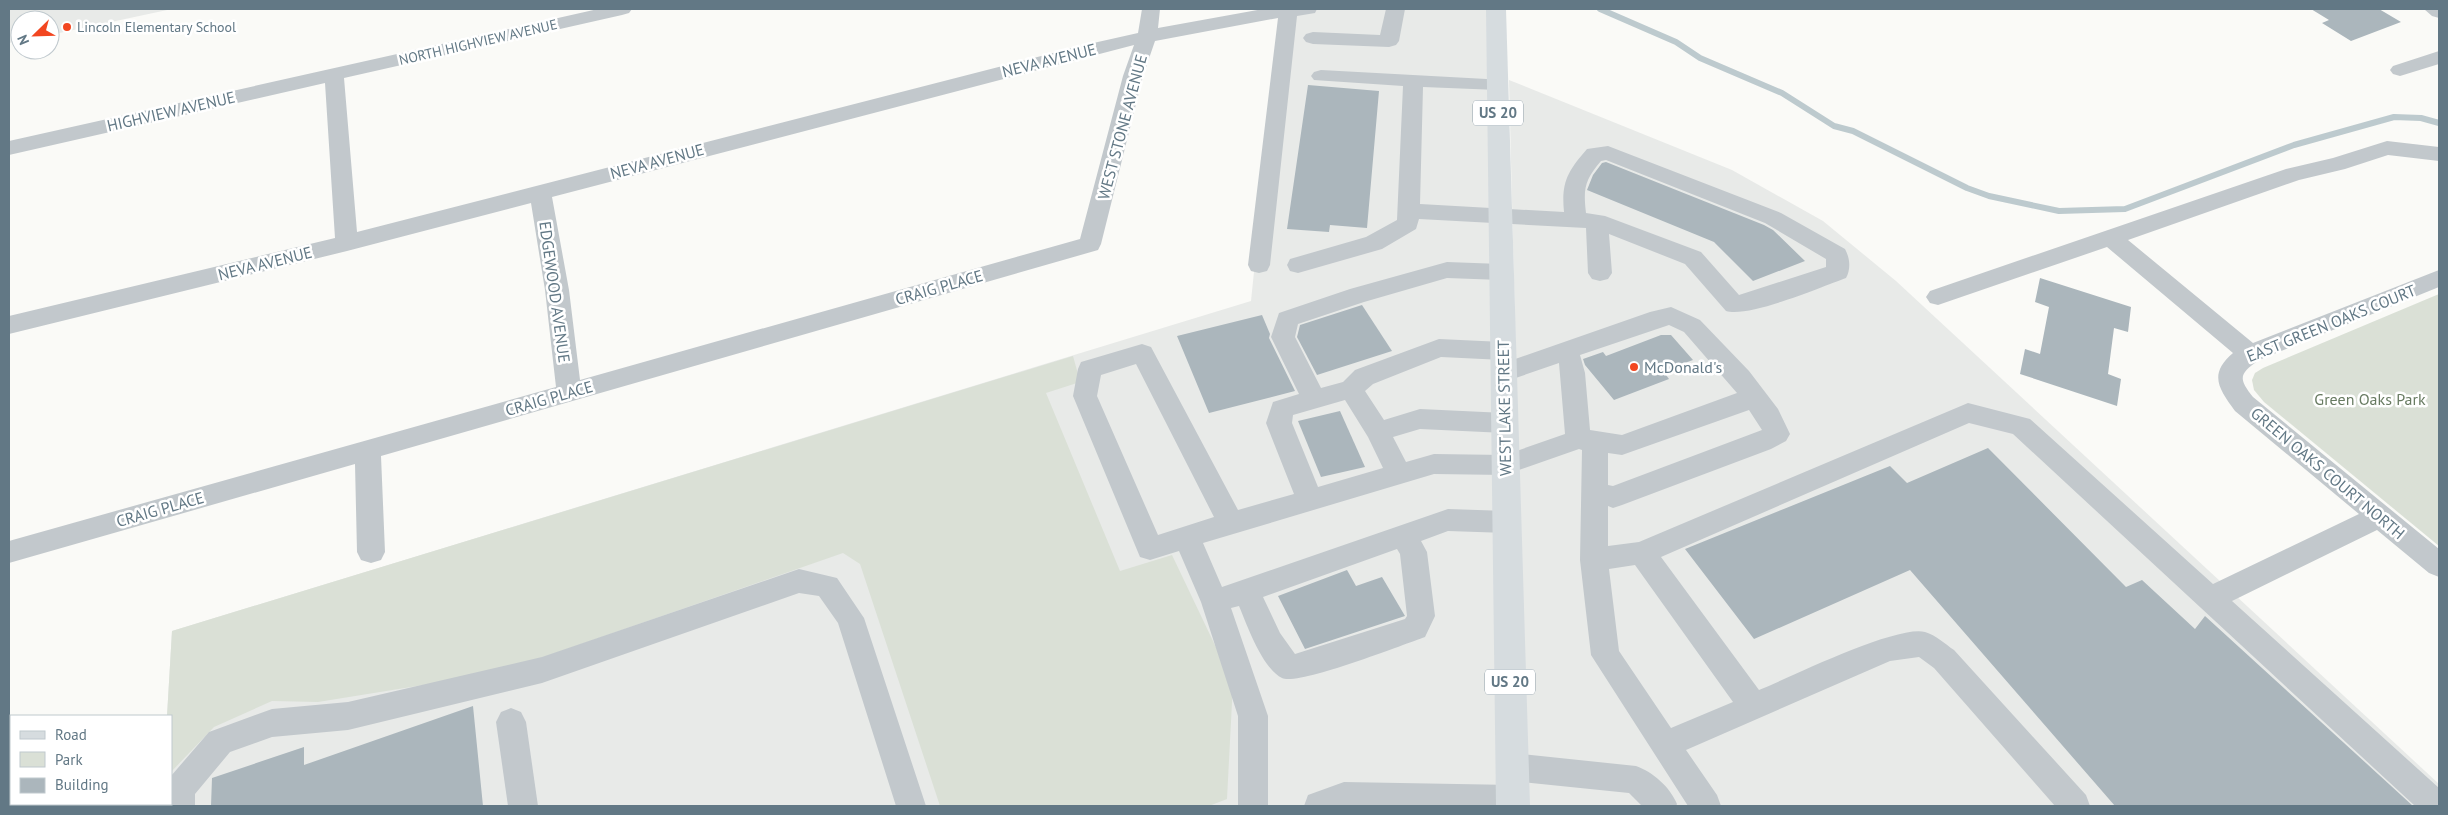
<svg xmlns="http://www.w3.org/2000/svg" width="2448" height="815" font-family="'PT Sans',sans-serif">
<rect width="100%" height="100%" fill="#fafaf7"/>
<g fill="#e8eae8">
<polygon points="9,9 172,9 50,35 50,20 20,20 20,41 9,43"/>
<polygon points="1281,9 1489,9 1501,806 162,806 162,804 171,804 171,716 167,716 172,631 1251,301"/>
<polygon points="1509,80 1732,170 1823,221 1896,281 2439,784 2439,806 1527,806"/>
</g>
<g fill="#dae0d6">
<polygon points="2439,294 2439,546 2264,402 2254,390 2252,380 2255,373 2263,368"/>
<polygon points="1073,356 1078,374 1077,383 1046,393 1120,571 1172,555 1233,683 1227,799 1209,806 940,806 860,564 843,553 498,673 318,702 272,701 214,727 171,772 171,716 167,716 172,631"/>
</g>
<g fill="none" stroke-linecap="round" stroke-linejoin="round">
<polyline stroke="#bdcace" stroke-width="6" points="1600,9 1676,42 1700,58 1782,93 1834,126 1853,131 1967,188 1989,196 2059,211 2125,209 2294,145 2394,117 2421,118 2439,123"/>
</g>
<g fill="#abb6bc">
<polygon points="2311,9 2379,9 2401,22 2351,41 2322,23 2329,20"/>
<polygon points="1308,85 1379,91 1367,228 1330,225 1329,232 1287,229"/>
<polygon points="1606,162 1764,225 1773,230 1805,261 1753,281 1714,242 1587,190 1593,175 1602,163"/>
<polygon points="2040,278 2131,307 2128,332 2114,328 2108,374 2121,379 2117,406 2020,374 2025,349 2040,354 2049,307 2035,302"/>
<polygon points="1362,305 1392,351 1317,375 1297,337 1300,325"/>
<polygon points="1262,315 1270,334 1269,338 1295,391 1209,413 1177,336"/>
<polygon points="1661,335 1671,335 1693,360 1679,365 1683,369 1666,375 1669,379 1614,400 1585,365 1583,359 1603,352 1606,356"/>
<polygon points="1340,411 1365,467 1321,477 1298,421"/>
<polygon points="1988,448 2126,587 2142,580 2195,629 2205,616 2413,806 2115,806 1910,570 1754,639 1685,549 1890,466 1907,483"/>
<polygon points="1347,570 1356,586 1382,577 1405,616 1305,649 1278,596"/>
<polygon points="473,706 483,806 211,806 212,778 304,747 304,765"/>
</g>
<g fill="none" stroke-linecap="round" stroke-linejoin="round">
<g fill="#c2c8cc" fill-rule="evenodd">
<path d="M598 9H632L629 13 622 15 344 78 357 232 1080 46 1138 33 1142 9H1160L1158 28 1263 9H1317L1315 13 1297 16 1270 265 1267 271 1259 273 1251 271 1248 265 1278 18 1155 41 1143 76 1101 244 1098 250 381 456 385 552 381 560 371 563 361 560 357 552 355 464 9 563V541L556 387 545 290 531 203 347 251 9 334V316L335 238 325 83 9 155V141ZM1134 45 1123 76 1080 239 580 380 569 290 552 197Z"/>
<polygon points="1386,9 1405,9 1399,41 1396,45 1389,47 1313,44 1306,42 1303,38 1306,34 1313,32 1380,35"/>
<polygon points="2424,9 2439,9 2439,18 2432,16"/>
<polygon points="2439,51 2439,64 2400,76 2393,74 2390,70 2393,66"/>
<path d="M1321 70 1505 80 1508 84 1505 88 1498 90 1423 87 1420 204 1564 212C1561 182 1568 171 1587 149L1608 146 1781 213 1845 249C1850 258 1851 269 1846 278 1821 287 1749 318 1726 311L1685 264 1609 234 1612 273 1608 279 1600 281 1592 279 1588 273 1586 228 1419 219 1416 229 1382 249 1298 273 1290 271 1287 265 1290 259 1366 237 1397 220 1403 86 1314 80 1311 76 1314 72ZM1606 160 1765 223 1826 259V267L1739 295 1701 252 1605 216 1586 213C1583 188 1585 180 1601 161Z"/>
<path d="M2387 141 2439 147V161L2388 155 2345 169 2299 180 2128 240 2253 343 2439 270V287L2259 360C2239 374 2238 378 2253 397L2439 549V577L2429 573 2377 530 2232 601 2439 788V806H2415L2013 434 1969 423 1661 557 1759 690C1791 677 1896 625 1925 632 1936 635 1945 644 1954 650L2086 795 2090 806H2055L1934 668 1919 657 1890 661 1686 750 1717 795 1721 806H1688L1591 655 1580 560 1582 450 1579 449 1505 475 1434 474 1203 543 1222 587 1448 509 1507 511 1516 514 1520 522 1516 530 1507 533 1448 531 1421 541 1427 552 1435 616 1425 637C1402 645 1298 686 1282 678 1262 668 1247 625 1239 606L1231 608 1268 716V806H1238V716L1201 602 1179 551 1150 560 1140 557 1073 396 1078 369 1081 362 1142 344 1151 347 1238 510 1294 494 1266 423 1273 402 1299 394 1271 337 1279 313 1350 289 1447 262 1501 264 1509 266 1512 272 1509 278 1501 280 1447 278 1364 302 1298 324 1295 337 1321 388 1343 382 1355 370 1439 339 1503 342 1512 345 1515 351 1512 357 1503 360 1441 357 1373 384 1365 391 1384 420 1420 409 1505 413 1514 416 1518 423 1514 430 1505 433 1420 429 1393 437 1406 462 1434 454 1505 455 1565 434 1559 363 1504 382 1495 380 1492 373 1495 366 1650 312 1671 307 1700 320 1749 371 1778 409 1790 434 1786 441 1771 449 1622 505 1613 508 1608 506V546L1639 542 1968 403 2030 419 2213 584 2359 514 2235 411C2219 389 2208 374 2233 353L2107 247 1938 305 1930 303 1926 297 1930 291 2286 169 2333 158ZM1669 325 1684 332 1737 393 1622 435 1590 430 1585 373 1580 355ZM1136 364 1214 517 1158 535 1097 396 1101 375ZM1345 400 1368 437 1383 468 1318 487 1292 423 1293 415ZM1749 410 1762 430 1613 486 1608 485V453L1622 455ZM1397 549 1400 554 1407 616 1405 619 1295 654 1280 633 1263 597ZM1635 565 1733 702 1671 728 1619 651 1609 569Z"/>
<polygon points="799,569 837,578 864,618 926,806 896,806 838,623 819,596 799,593 542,683 348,730 272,737 230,752 195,794 195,806 165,806 165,804 171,804 171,776 209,732 272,709 348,702 542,657"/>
<polygon points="511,708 521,712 526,722 538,806 508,806 496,722 501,712"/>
<path d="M1512 753 1636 766C1653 772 1670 787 1677 804L1676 806H1642L1629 793 1512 781 1501 777 1497 767 1501 757Z"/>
<polygon points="1344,782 1513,785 1524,790 1528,800 1526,806 1304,806 1308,795"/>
</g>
<polygon fill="#d6dcdf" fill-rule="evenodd" points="1486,9 1506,9 1530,806 1496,806"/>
</g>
<g fill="#f24620" stroke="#fff" stroke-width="2">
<circle cx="67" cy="27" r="5"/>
<circle cx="1634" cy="367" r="5"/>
</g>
<g text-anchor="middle" stroke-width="5" stroke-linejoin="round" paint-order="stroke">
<g font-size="14" fill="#627885" stroke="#fff" text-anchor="start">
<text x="77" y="32">Lincoln Elementary School</text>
</g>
<g font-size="14" fill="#627885" stroke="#fff">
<text transform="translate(478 42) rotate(-13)" y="5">NORTH HIGHVIEW AVENUE</text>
</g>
<g fill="#fff" stroke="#91a0aa" stroke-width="1">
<rect x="1473" y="100.5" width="50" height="25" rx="4"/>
<rect x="1485" y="669.5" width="50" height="25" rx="4"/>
</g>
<g font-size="15" font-weight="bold" fill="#627885">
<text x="1498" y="118">US 20</text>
<text x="1510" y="687">US 20</text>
</g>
<g font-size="16" fill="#627885" stroke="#fff">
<text transform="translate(1049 60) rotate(-14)" y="6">NEVA AVENUE</text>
<text transform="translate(171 111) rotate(-13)" y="6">HIGHVIEW AVENUE</text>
<text transform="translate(1122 127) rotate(-75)" y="6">WEST STONE AVENUE</text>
<text transform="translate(657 161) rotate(-15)" y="6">NEVA AVENUE</text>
<text transform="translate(265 263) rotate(-14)" y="6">NEVA AVENUE</text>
<text transform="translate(939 287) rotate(-16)" y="6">CRAIG PLACE</text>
<text transform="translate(555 292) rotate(82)" y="6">EDGEWOOD AVENUE</text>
<text transform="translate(2331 323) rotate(-22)" y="6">EAST GREEN OAKS COURT</text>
<text transform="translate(549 398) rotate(-16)" y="6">CRAIG PLACE</text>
<text transform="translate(1504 408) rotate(-91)" y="6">WEST LAKE STREET</text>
<text transform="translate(2328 473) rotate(40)" y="6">GREEN OAKS COURT NORTH</text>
<text transform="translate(160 509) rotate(-16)" y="6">CRAIG PLACE</text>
</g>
<g font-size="16" fill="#627885" stroke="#fff" text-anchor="start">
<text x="1644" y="373">McDonald's</text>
</g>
<g font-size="16" fill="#687b62" stroke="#fff">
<text x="2370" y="405">Green Oaks Park</text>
</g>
</g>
<rect width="2448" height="815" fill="none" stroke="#627885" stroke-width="20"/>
<rect x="10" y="715" width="162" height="90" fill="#ffffff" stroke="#c0c9ce"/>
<rect x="20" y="731" width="25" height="8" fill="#d6dcdf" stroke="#c0c9ce"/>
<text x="55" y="740" font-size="15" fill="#627885">Road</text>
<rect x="20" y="752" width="25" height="15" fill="#dae0d6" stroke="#c0c9ce"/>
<text x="55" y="765" font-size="15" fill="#627885">Park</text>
<rect x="20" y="778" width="25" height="15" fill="#abb6bc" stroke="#c0c9ce"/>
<text x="55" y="790" font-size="15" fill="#627885">Building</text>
<g transform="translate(35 35) rotate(247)"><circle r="24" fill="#ffffff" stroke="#c0c9ce"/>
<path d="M0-4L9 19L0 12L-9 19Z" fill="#f24620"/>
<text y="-8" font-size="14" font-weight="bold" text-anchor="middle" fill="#627885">N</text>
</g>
</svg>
